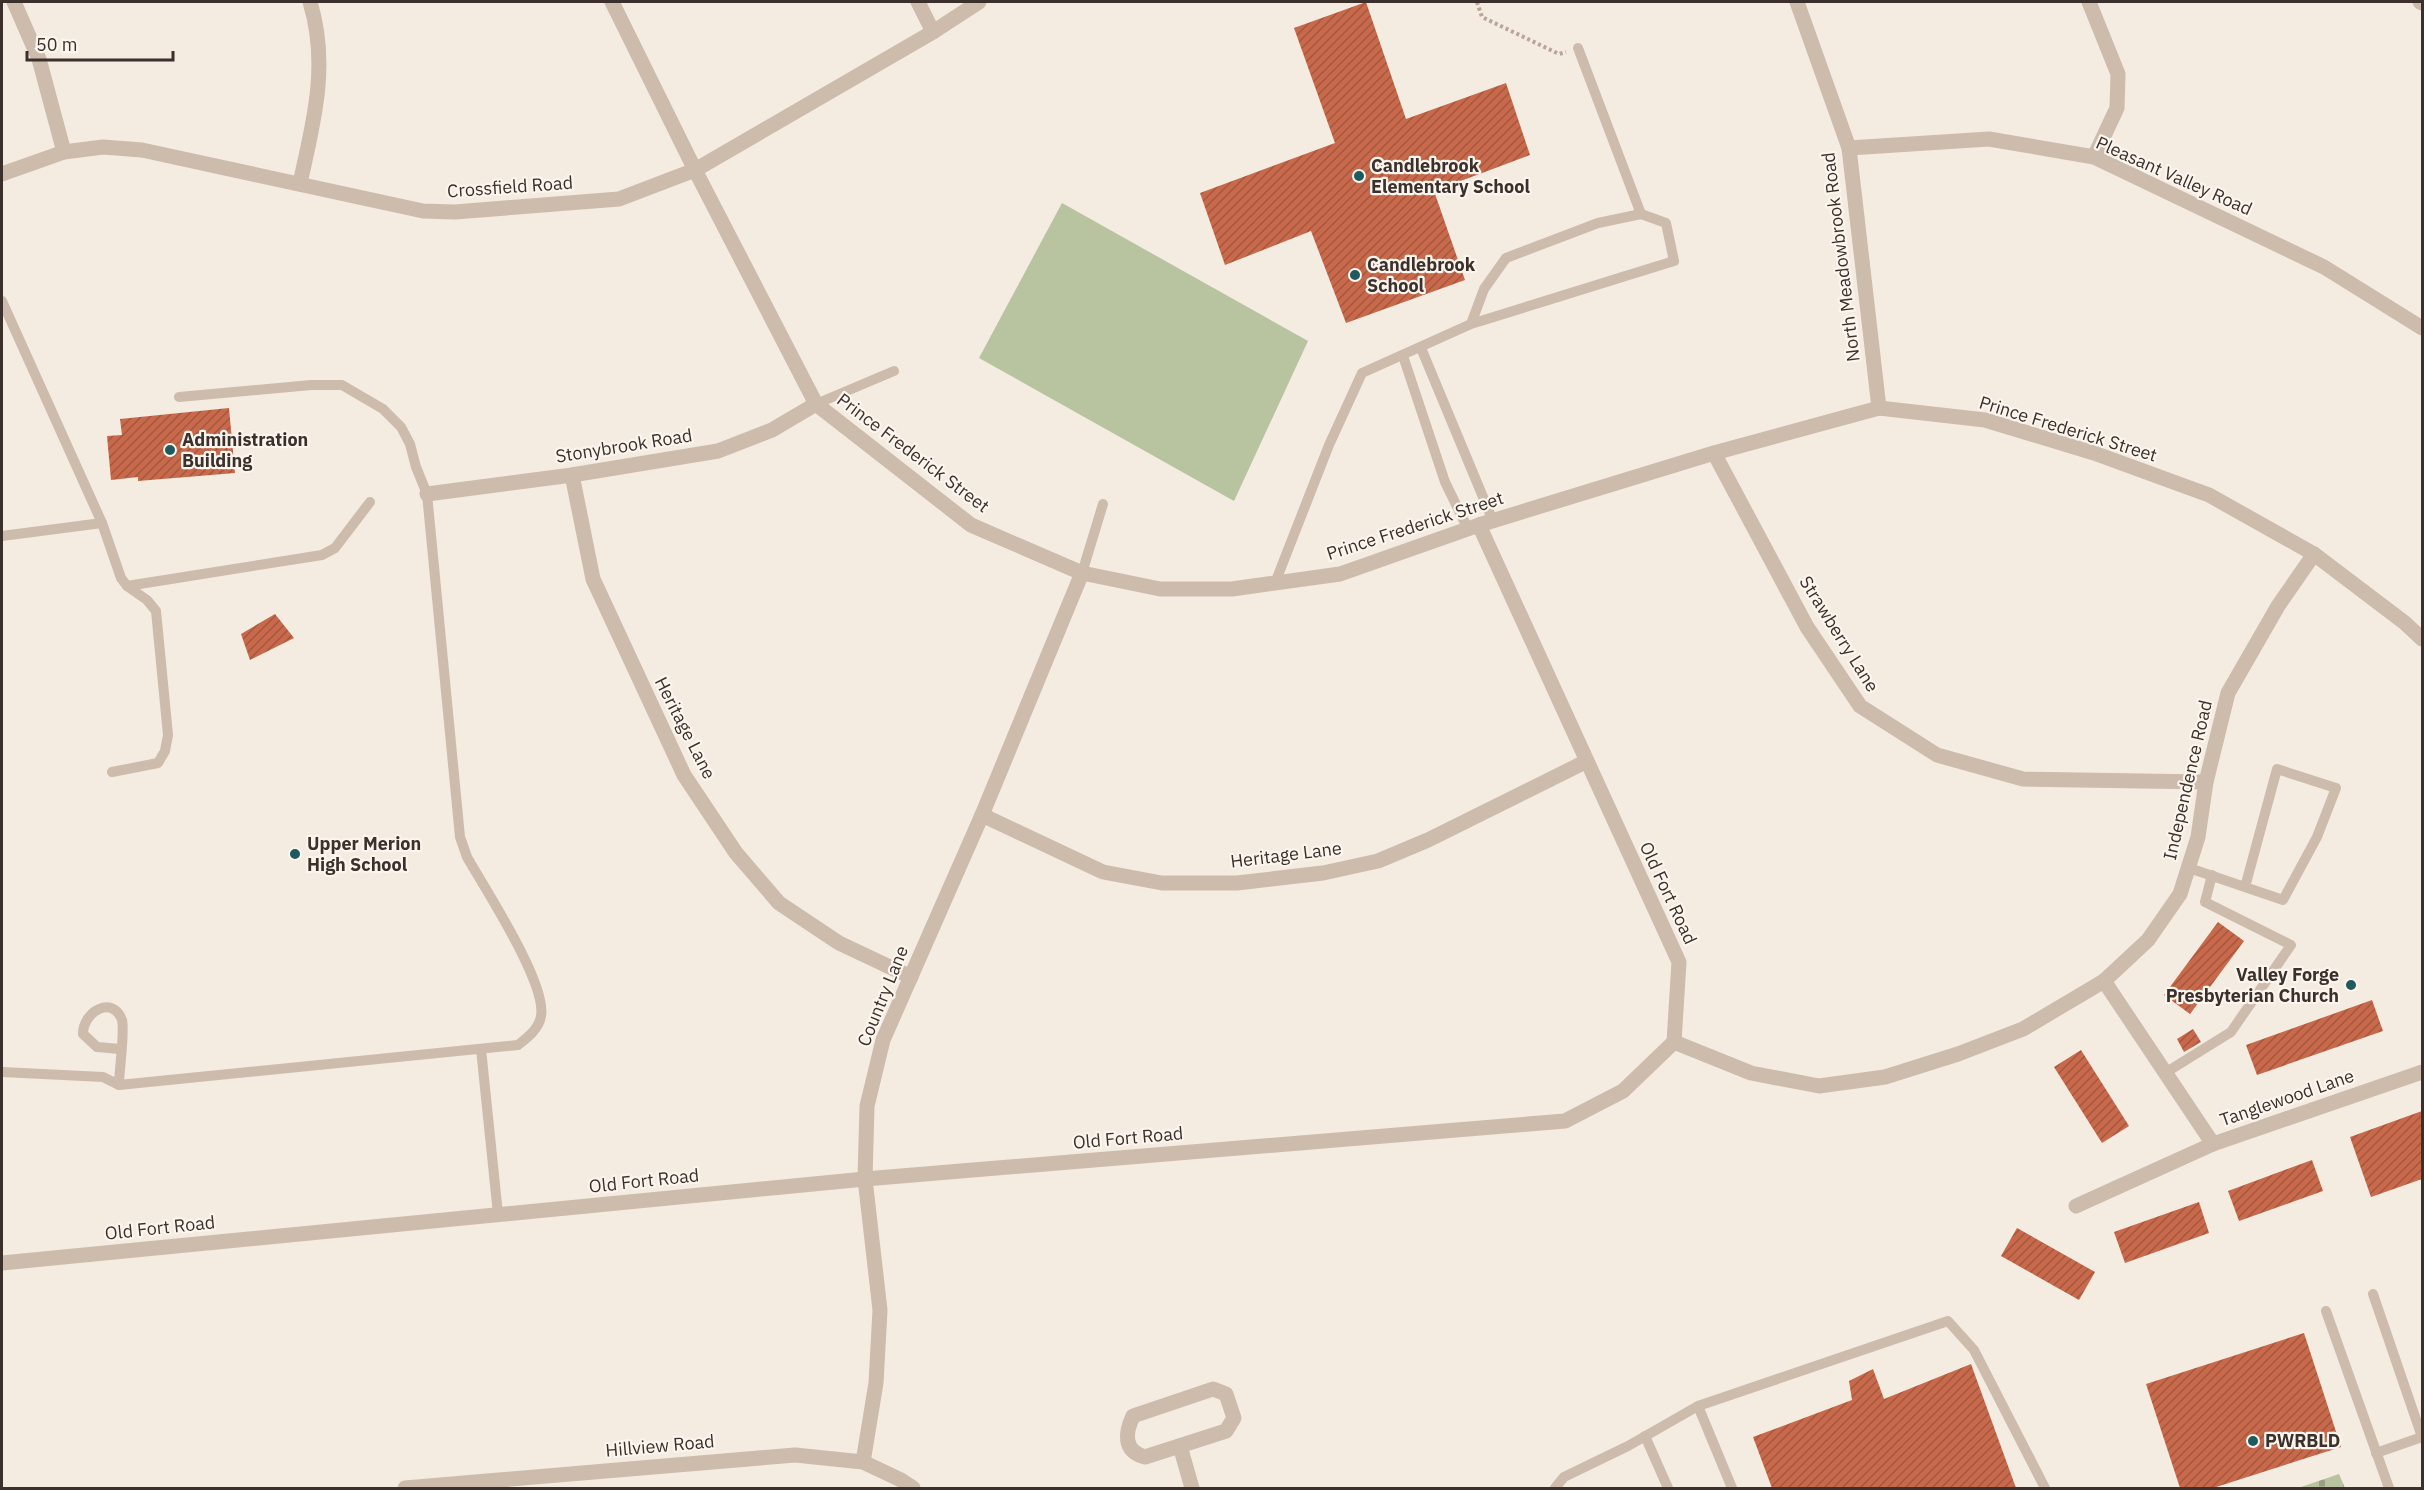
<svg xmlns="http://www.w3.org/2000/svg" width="2424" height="1490" font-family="'IBM Plex Sans',sans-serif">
<defs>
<pattern id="cemetery-stones" width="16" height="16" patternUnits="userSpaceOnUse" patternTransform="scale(1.5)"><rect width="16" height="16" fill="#b8c4a0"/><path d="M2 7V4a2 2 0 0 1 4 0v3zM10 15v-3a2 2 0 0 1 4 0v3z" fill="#97a083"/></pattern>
<pattern id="building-hatch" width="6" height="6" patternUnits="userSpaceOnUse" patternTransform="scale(1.5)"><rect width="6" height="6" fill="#c8694b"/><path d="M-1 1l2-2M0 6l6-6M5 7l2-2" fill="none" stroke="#a4573f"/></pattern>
</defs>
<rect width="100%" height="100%" fill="#f4ebe1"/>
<polygon fill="#b8c4a0" points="1062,203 1308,341 1234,501 979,358"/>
<polygon fill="url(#cemetery-stones)" points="2339,1474 2345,1488 2298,1488"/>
<g fill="url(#building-hatch)">
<polygon points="1366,2 1406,119 1506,83 1530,155 1434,191 1465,280 1346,323 1311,231 1225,265 1200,193 1335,143 1294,28"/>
<polygon points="229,408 235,473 138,481 138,477 111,480 107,436 122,435 120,419"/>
<polygon points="275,614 294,638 250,660 241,634"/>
<polygon points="2218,922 2244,941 2190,1014 2164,995"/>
<polygon points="2372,1000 2383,1031 2257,1075 2246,1045"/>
<polygon points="2193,1029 2201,1042 2184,1052 2177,1039"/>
<polygon points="2081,1050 2129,1126 2102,1143 2054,1067"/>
<polygon points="2422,1111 2422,1179 2371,1197 2350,1137"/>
<polygon points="2312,1160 2323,1191 2239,1221 2228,1191"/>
<polygon points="2199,1202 2209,1233 2125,1263 2114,1232"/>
<polygon points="2017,1228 2095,1272 2079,1300 2001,1256"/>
<polygon points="2304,1333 2341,1447 2213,1488 2180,1488 2146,1384"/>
<polygon points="1971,1364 2016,1488 1772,1488 1753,1437 1852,1400 1849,1381 1873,1369 1884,1399"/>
</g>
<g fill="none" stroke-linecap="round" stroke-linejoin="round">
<polyline stroke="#b9a596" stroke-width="4" stroke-dasharray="3 3" stroke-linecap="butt" points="1477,2 1482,17 1559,54 1566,52"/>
<g stroke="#cdbbac" stroke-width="10">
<polyline points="1578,48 1641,214"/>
<polyline points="2,301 102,523 121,578 127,586 147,600 156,611 168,735 165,751 158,763 112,772"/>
<polyline points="1421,348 1493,521"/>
<polyline points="1403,356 1445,482 1468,529"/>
<polyline points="816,404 894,371"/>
<polyline points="2,536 102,523"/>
<polyline points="1082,573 1103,504"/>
<polyline points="1275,583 1329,445 1362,373 1471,324 1674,261 1666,223 1641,214 1598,223 1506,258 1484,289 1471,324"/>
<polyline points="127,586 322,555 335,548 370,502"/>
<polyline points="2189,868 2283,900 2317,837 2336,788 2277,769 2245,887"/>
<polyline points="481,1049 498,1214"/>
<path d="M2 1072 103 1077 119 1085C119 1071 125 1031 122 1020 113 995 83 1011 83 1034L97 1047 120 1049"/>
<polyline points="2165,1073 2231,1032 2291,945 2205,902 2212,875"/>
<path d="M119 1085 518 1045C527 1038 539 1029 541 1016 547 983 485 889 467 857L460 837 427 494 416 467 410 444 401 427 383 409 342 385H311L179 397"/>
<polyline points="2373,1294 2422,1437"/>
<polyline points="2326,1311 2389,1488"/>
<polyline points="1645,1436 1668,1488"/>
<polyline points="2376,1453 2422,1437"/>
<polyline points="1555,1488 1564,1477 1628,1446 1698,1406"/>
<polyline points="1732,1488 1698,1406 1948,1321 1974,1350 2045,1488"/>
</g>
<g stroke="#cdbbac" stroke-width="15">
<polyline points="14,2 39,59 64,152"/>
<polyline points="612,2 695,170 816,404 971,525 1082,573 1160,589 1232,589 1340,574 1479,525 1714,453 1879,408 1985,420 2094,453 2209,495 2314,554 2405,623 2422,639"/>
<polyline points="918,2 933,32"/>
<polyline points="1797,2 1849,148 1879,408"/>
<polyline points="2089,2 2118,74 2117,108 2094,157"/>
<polyline points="2420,2 2422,3"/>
<polyline points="1849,148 1989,139 2094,157 2324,267 2422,328"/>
<polyline points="2,174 64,152 103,147 142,150 423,211 455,212 619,199 695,170 933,32 979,2"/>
<path d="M300 183C314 121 329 64 310 2"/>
<polyline points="1714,453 1807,627 1860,706 1937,755 2023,779 2206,782"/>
<polyline points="572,475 593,579 684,775 736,853 779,903 839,943 911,977"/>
<polyline points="427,494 572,475 718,451 772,430 816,404"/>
<polyline points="982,815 1103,872 1162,883 1237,883 1323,873 1378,861 1428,840 1585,762"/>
<polyline points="2104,981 2213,1144 2422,1072"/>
<polyline points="1674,1042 1751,1073 1819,1086 1885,1077 1958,1054 2023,1029 2104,981 2148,940 2180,894 2198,837 2206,782 2228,693 2278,606 2314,554"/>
<polyline points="2076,1206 2213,1144"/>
<polyline points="2,1263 865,1179 1565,1121 1623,1091 1674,1042 1679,962 1479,525"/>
<path d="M1213 1389 1226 1394 1234 1418 1226 1431 1145 1457C1123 1451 1125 1433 1133 1416Z"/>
<polyline points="1180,1446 1192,1488"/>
<polyline points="863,1462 876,1383 880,1310 865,1179 867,1106 883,1040 982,815 1082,573"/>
<polyline points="405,1488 795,1455 863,1462 901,1480 913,1488"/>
</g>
</g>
<g fill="#1f5a5e" stroke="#fbf5ee" stroke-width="2">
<circle cx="1359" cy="176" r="6"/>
<circle cx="1355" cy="275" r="6"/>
<circle cx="170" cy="450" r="6"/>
<circle cx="295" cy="854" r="6"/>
<circle cx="2351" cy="985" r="6"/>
<circle cx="2253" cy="1441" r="6"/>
</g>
<g text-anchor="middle" stroke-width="4.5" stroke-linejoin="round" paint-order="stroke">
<g font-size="18" font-weight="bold" fill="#3b302b" stroke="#fbf5ee" text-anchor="start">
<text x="1371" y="172">Candlebrook<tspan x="1371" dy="21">Elementary School</tspan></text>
<text x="1367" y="271">Candlebrook<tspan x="1367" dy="21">School</tspan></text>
<text x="182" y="446">Administration<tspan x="182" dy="21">Building</tspan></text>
<text x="307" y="850">Upper Merion<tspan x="307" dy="21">High School</tspan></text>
<text x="2339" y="981" text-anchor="end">Valley Forge<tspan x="2339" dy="21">Presbyterian Church</tspan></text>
<text x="2265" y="1447">PWRBLD</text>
</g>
<g font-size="18" fill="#3b302b" stroke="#fbf5ee">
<text transform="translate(2174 176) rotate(24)" y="6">Pleasant Valley Road</text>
<text transform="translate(510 187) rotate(-4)" y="6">Crossfield Road</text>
<text transform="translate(1841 257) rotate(-97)" y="6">North Meadowbrook Road</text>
<text transform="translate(2068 429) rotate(17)" y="6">Prince Frederick Street</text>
<text transform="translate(624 446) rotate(-9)" y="6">Stonybrook Road</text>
<text transform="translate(913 453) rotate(37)" y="6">Prince Frederick Street</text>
<text transform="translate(1415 526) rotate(-18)" y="6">Prince Frederick Street</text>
<text transform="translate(1839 634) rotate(58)" y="6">Strawberry Lane</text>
<text transform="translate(685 728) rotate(63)" y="6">Heritage Lane</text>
<text transform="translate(2188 780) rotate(-77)" y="6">Independence Road</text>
<text transform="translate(1286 855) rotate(-7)" y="6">Heritage Lane</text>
<text transform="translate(1668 893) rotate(65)" y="6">Old Fort Road</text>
<text transform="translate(883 996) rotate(-68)" y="6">Country Lane</text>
<text transform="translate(2287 1098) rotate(-19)" y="6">Tanglewood Lane</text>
<text transform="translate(1128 1138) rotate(-5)" y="6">Old Fort Road</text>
<text transform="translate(644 1181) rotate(-6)" y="6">Old Fort Road</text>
<text transform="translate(160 1228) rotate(-6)" y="6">Old Fort Road</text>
<text transform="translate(660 1446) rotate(-5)" y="6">Hillview Road</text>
</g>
</g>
<rect width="2424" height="1490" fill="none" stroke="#3b302b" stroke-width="6"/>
<path d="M27 51v9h146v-9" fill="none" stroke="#3b302b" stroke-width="3"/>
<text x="36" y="51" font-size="18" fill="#3b302b" stroke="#fbf5ee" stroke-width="4.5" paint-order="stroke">50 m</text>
</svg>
